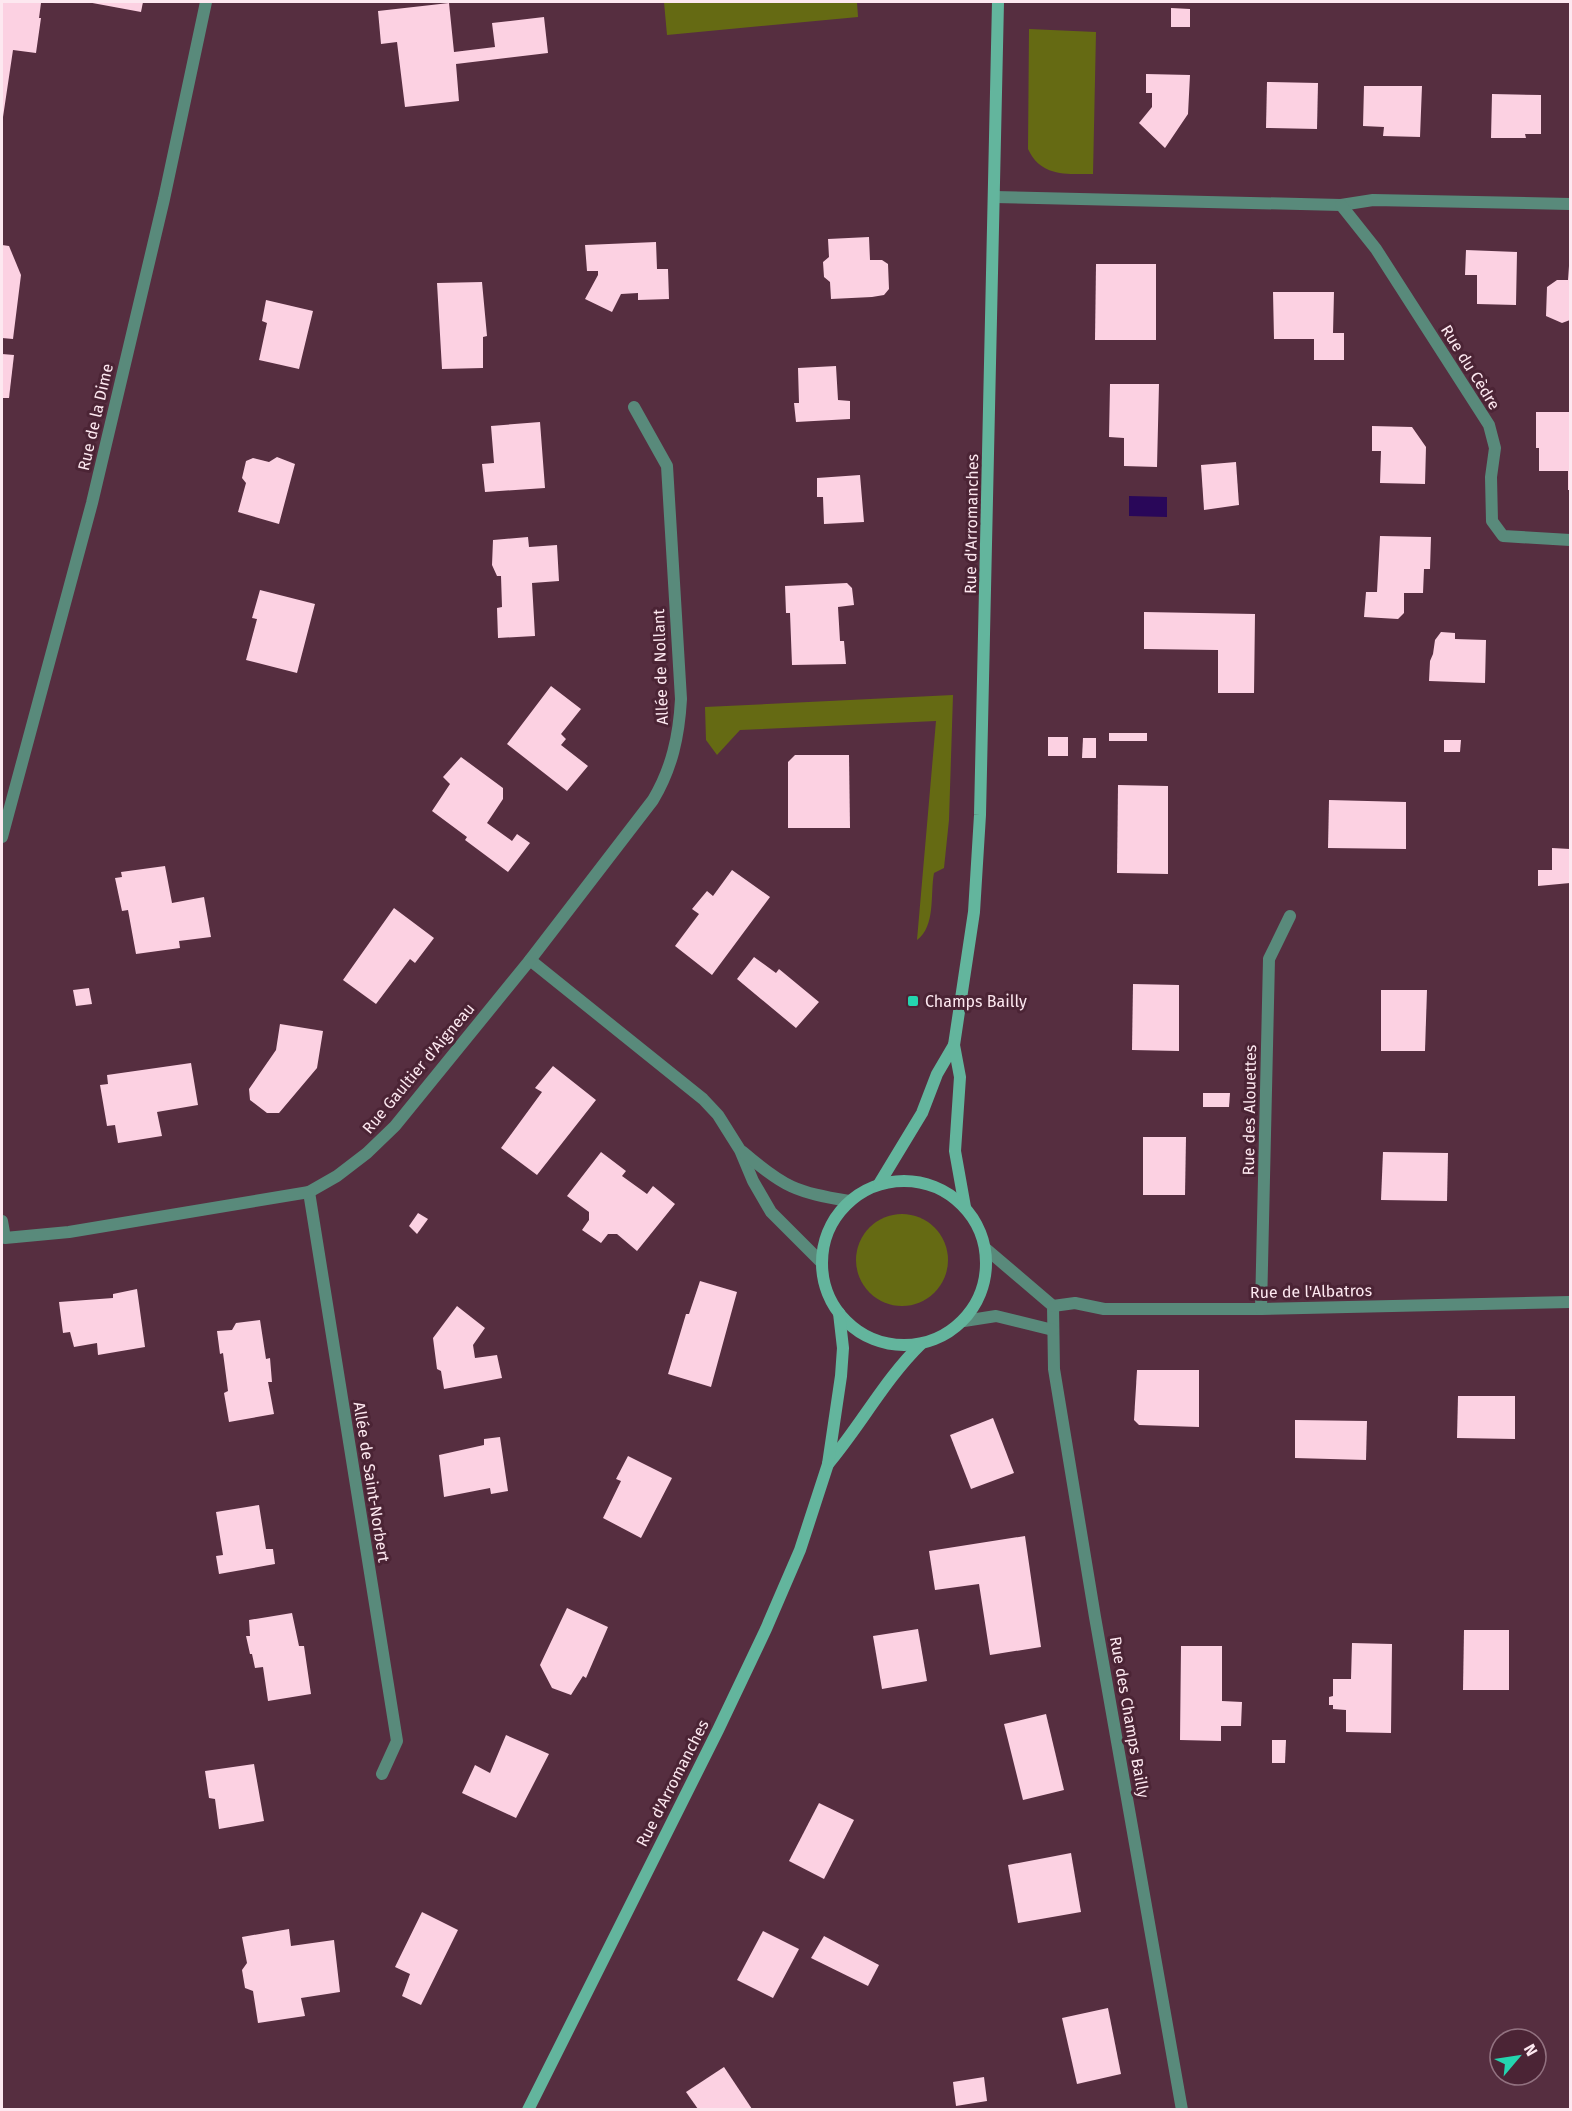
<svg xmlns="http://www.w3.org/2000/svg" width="1572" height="2111" font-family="'Fira Sans',sans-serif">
<rect width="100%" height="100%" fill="#562e40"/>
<g fill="#656a13">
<polygon points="664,2 857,2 858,17 667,35"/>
<path d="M1029 29 1096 32 1093 174C1066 174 1041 177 1028 149Z"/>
<path d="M953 695 949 820 944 868 934 873C930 894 936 926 917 940L936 721 740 730 717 755 706 740 705 707Z"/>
<circle cx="902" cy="1260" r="46"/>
</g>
<polygon fill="#290759" points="1129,496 1167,497 1167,517 1129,516"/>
<g fill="#fcd1e2">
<polygon points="2,2 41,3 39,18 41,18 36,53 13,50 3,117"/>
<polygon points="87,2 143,2 141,12"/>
<polygon points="449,3 454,52 495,47 492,23 544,17 548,53 456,64 459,101 405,107 397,42 381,44 378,11"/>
<polygon points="1171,8 1190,9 1190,27 1171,27"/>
<polygon points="1146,74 1190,75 1188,114 1165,148 1139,123 1152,107 1152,93 1146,93"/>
<polygon points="1267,82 1318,83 1317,129 1266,128"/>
<polygon points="1364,86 1422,86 1420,137 1383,136 1384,127 1363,126"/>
<polygon points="1492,94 1541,95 1541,134 1525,134 1526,138 1491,138"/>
<polygon points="869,237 870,260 882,260 888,264 889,289 884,295 872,297 831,299 830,282 824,277 823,262 829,257 828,239"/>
<polygon points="656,242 657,269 668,269 669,299 638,300 638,293 621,294 612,312 585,299 598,275 598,271 587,271 585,245"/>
<polygon points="2,245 9,246 21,275 13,339 2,338"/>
<polygon points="1466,250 1517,252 1516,305 1477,304 1477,275 1465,275"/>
<polygon points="1096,264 1156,264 1156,340 1095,340"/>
<polygon points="1569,266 1570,320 1562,323 1546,316 1547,287 1557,280 1568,280"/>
<polygon points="482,282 487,336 483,337 483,368 442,369 437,283"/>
<polygon points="1273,292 1334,292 1333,333 1344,333 1344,360 1314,360 1314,339 1274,339"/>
<polygon points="266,300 313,311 299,369 259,360 267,323 262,321"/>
<polygon points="2,354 14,355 9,398 2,398"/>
<polygon points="836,366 838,400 850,401 850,419 796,422 794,403 799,403 798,368"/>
<polygon points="1110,384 1159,384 1157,467 1124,466 1124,438 1109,437"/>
<polygon points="1536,412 1570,412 1570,490 1568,490 1568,471 1539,471 1539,448 1536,448"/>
<polygon points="540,422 545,488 485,492 482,464 494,463 491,426"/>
<polygon points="1372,426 1412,427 1426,447 1425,484 1380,483 1381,451 1372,451"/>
<polygon points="277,457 295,464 279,524 238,512 246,483 242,478 246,461 253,458 269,462"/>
<polygon points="1236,462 1239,505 1204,510 1201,465"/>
<polygon points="860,475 864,522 824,524 823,497 817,497 817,478"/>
<polygon points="1380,536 1431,537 1430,569 1424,569 1423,593 1404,593 1404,613 1398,619 1364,617 1366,592 1377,592"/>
<polygon points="528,537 529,547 557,545 559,581 532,583 535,636 498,638 497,608 502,607 501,576 497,576 492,565 493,540"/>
<polygon points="847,583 852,588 854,605 838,607 840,641 844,641 846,664 792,665 790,613 786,613 785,586"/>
<polygon points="260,590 315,604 297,673 246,660 257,619 252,618"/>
<polygon points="1144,612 1255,614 1254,693 1218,693 1218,650 1144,649"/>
<polygon points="1441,632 1455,633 1455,639 1486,640 1485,683 1429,681 1430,661 1433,654 1435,640"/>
<polygon points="551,686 581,709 561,734 566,739 561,745 588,766 567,791 507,744"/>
<rect x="1109" y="733" width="38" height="8"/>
<rect x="1048" y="737" width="20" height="19"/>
<polygon points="1083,738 1096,738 1096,758 1082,758"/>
<polygon points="1444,740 1461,740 1460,752 1444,752"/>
<polygon points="795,755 849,755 850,828 788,828 788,762"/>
<polygon points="461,757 503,788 503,799 487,823 512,841 517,834 530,843 508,872 465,840 467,837 432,811 450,784 443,777"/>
<polygon points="1118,785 1168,786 1168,874 1117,873"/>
<polygon points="1329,800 1406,802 1406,849 1328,848"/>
<polygon points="1552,848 1570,849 1570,883 1538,886 1538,870 1552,870"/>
<polygon points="165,866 172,903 204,897 211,937 179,941 180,948 136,954 128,910 122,911 115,878 122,877 121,872"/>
<polygon points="732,870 770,897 712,975 675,946 699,914 692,909 707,891 713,896"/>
<polygon points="394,908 434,938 415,963 410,959 376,1004 343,980"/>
<polygon points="754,957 776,973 779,969 819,1002 796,1028 737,979"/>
<polygon points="1133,984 1179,985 1179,1051 1132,1050"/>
<polygon points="89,988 92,1004 76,1006 73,990"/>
<polygon points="1381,990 1427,990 1425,1051 1381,1051"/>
<polygon points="280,1024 323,1031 317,1068 279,1113 267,1113 250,1100 249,1089 276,1050"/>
<polygon points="191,1063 198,1105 157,1112 162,1136 118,1143 115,1125 107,1126 100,1085 108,1084 107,1075"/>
<polygon points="553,1066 596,1100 537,1175 501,1148 542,1092 535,1088"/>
<polygon points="1203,1093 1230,1093 1229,1107 1203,1107"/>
<polygon points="1143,1137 1186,1137 1185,1195 1143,1195"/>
<polygon points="601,1152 626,1171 622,1176 647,1194 653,1186 675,1204 637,1251 617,1234 608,1234 601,1243 582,1230 589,1220 589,1212 567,1196"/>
<polygon points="1383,1152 1448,1153 1447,1201 1381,1200"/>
<polygon points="418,1213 428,1219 417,1234 409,1226"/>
<polygon points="700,1281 737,1292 711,1387 668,1374 686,1314 689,1314"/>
<polygon points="137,1289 145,1347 98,1355 97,1343 74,1347 70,1332 63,1333 59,1302 113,1298 113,1294"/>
<polygon points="457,1306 485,1328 473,1345 475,1358 497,1355 502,1378 444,1389 441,1371 437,1369 433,1338"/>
<polygon points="260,1320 266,1359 270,1358 272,1382 268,1382 274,1414 229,1422 224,1393 228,1391 223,1353 220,1354 217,1331 232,1330 236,1323"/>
<polygon points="1137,1370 1199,1370 1199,1427 1139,1425 1134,1420"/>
<polygon points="1458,1396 1515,1396 1515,1439 1457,1438"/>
<polygon points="993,1418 1014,1473 971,1489 950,1435"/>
<polygon points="1295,1420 1367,1421 1366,1460 1295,1458"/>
<polygon points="500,1437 508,1491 491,1494 490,1488 444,1497 439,1455 484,1445 484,1439"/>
<polygon points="628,1456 672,1478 641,1538 603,1518 621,1481 616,1479"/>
<polygon points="259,1505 266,1549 273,1549 275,1564 219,1574 216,1556 223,1555 216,1512"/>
<polygon points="1025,1536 1041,1647 990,1655 979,1584 935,1590 929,1551"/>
<polygon points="567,1608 608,1627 586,1678 583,1676 571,1695 552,1688 540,1665"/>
<polygon points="292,1613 299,1646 304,1646 311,1694 268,1701 263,1667 255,1668 252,1654 250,1654 246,1636 250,1636 249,1620"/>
<polygon points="918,1629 927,1681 882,1689 873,1636"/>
<polygon points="1464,1630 1509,1630 1509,1690 1463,1690"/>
<polygon points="1352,1643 1392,1644 1391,1733 1346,1732 1346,1710 1333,1709 1333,1705 1329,1705 1329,1697 1333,1696 1333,1679 1351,1679"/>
<polygon points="1181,1646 1222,1646 1222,1701 1242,1702 1241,1726 1221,1726 1221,1741 1180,1740"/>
<polygon points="1046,1714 1064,1790 1023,1800 1004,1724"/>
<polygon points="506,1735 549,1754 516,1818 462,1793 475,1765 490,1773"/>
<polygon points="1272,1740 1286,1740 1285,1763 1272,1763"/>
<polygon points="254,1764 264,1821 219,1829 215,1799 209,1798 205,1771"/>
<polygon points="819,1803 854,1820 824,1879 789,1861"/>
<polygon points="1071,1853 1081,1912 1018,1923 1008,1865"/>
<polygon points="422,1912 458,1930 421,2005 402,1996 410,1974 395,1967"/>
<polygon points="289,1929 291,1946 334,1940 340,1992 301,1998 305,2016 258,2023 253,1991 245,1988 242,1970 247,1963 242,1937"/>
<polygon points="763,1931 799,1949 773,1998 737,1980"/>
<polygon points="824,1936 879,1965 868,1986 811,1958"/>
<polygon points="1108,2008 1121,2074 1077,2084 1062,2018"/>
<polygon points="724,2067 752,2109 698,2109 686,2092"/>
<polygon points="984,2077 987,2101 956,2106 953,2082"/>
</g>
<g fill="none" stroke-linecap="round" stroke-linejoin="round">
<g stroke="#598a7b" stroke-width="12">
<polyline points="994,197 1341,205 1373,200 1570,204"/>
<polyline points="1341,205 1376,249 1489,425 1495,448 1491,477 1492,521 1503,536 1570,540"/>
<polyline points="2,837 92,503 164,199 206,2"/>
<polyline points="530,960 703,1099 718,1115 740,1150 753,1181 771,1212 822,1263"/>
<path d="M743 1152C785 1188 796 1192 849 1201"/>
<polyline points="309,1192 397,1741 382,1774"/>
<path d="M2 1221 5 1238 69 1232 309 1192 337 1176 367 1153 395 1126 530 960 653 800C672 768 679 736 681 699L667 466 634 407"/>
<polyline points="985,1248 1053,1306 1054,1369 1095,1617 1182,2110"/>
<polyline points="1053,1306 1075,1303 1104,1309 1261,1309 1570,1302"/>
<polyline points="1261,1309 1269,959 1290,916"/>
<polyline points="964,1321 996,1316 1053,1330"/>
</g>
<g stroke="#63b59d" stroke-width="12">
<circle cx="904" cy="1263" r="82"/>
<polyline points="879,1184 922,1113 937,1074 954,1045"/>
<polyline points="965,1207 955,1151 960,1077 954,1045 974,912 980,815 998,2"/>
<path d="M828 1464C861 1425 885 1379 921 1344"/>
<polyline points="528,2110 718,1730 766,1629 800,1550 828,1464 841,1376 843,1348 839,1313"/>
</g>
</g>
<rect fill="#24d5af" stroke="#4b2435" stroke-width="2" x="907" y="995" width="12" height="12" rx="3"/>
<g text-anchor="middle" stroke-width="6" stroke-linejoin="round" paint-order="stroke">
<g font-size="16" fill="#fde8f0" stroke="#4b2435">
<text transform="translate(1471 367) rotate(58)" y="6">Rue du Cèdre</text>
<text transform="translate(95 417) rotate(-77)" y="6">Rue de la Dime</text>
<text transform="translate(971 524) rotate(-89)" y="6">Rue d'Arromanches</text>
<text transform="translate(660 667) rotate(-92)" y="6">Allée de Nollant</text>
<text transform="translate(418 1068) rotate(-50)" y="6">Rue Gaultier d'Aigneau</text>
<text transform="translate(1249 1110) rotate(-89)" y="6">Rue des Alouettes</text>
<text transform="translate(1311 1291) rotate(-1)" y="6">Rue de l'Albatros</text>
<text transform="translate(372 1482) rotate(81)" y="6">Allée de Saint-Norbert</text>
<text transform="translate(1130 1717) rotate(80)" y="6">Rue des Champs Bailly</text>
<text transform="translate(672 1783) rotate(-63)" y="6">Rue d'Arromanches</text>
</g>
<g font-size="16" fill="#fde8f0" stroke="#4b2435" text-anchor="start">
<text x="925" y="1007">Champs Bailly</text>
</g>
</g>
<rect width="1572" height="2111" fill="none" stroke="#fde8f0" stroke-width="6"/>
<g transform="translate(1518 2057) rotate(61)"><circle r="28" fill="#4b2435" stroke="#927280" stroke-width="1.5"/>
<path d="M0-4.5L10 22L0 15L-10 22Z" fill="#24d5af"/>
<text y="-9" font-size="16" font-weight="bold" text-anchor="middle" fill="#fde8f0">N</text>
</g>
</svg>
